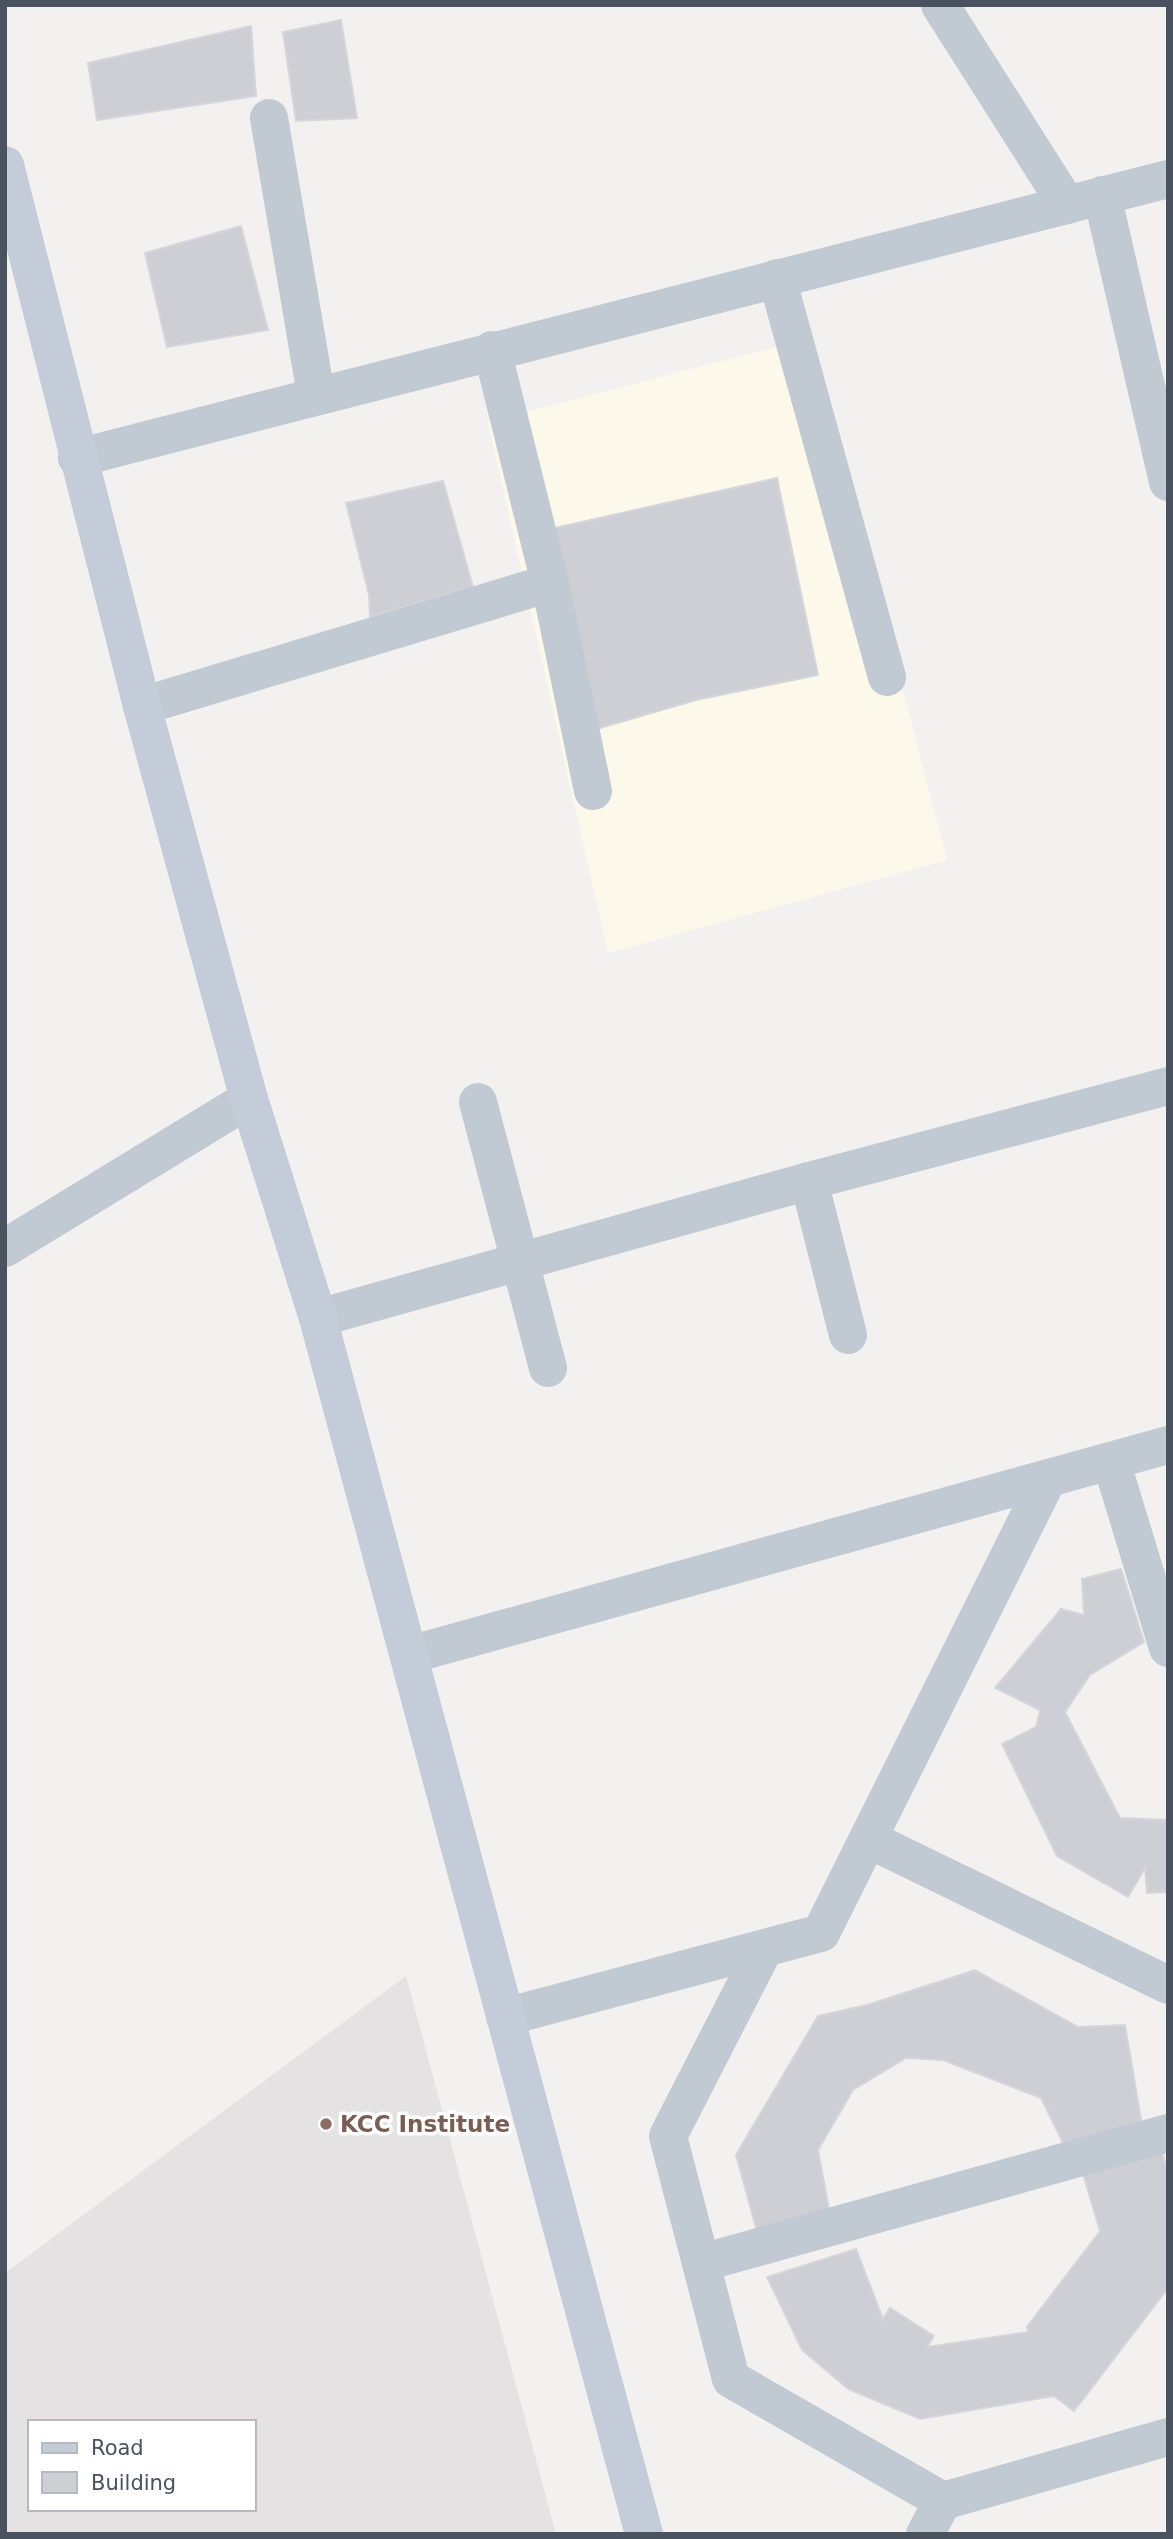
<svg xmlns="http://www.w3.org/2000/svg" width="1173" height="2539" font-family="'DejaVu Sans',sans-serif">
<rect width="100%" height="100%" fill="#f3f1f0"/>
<polygon fill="#fcf9eb" points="811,338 947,860 608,953 488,422"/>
<path fill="#e4e2e2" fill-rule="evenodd" d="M406 1976 556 2534H5V2273ZM30 2422H254V2509H30Z"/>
<g fill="#cdcfd5" stroke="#d5d6dc" stroke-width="2">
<polygon points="341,20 357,118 296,121 283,32"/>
<polygon points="251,26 256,96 97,120 88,63"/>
<polygon points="241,226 268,330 167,347 145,253"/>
<polygon points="777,478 818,675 696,700 593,730 546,530"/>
<polygon points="443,481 473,587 370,617 369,595 346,503"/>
<polygon points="1121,1569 1144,1642 1090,1675 1065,1712 1120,1818 1168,1820 1168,1892 1147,1893 1145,1868 1128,1897 1057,1856 1002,1744 1036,1727 1040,1710 995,1688 1061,1609 1084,1615 1082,1579"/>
<polygon points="975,1970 1078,2027 1125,2025 1143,2131 1063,2143 1041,2098 943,2060 906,2058 853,2090 818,2150 831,2220 758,2235 736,2155 818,2016 867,2005"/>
<polygon points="1160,2145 1168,2174 1168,2288 1074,2411 1054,2396 920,2419 848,2389 802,2350 767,2277 856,2249 883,2319 890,2308 934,2336 927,2347 1028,2332 1027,2327 1100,2231 1081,2167"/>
</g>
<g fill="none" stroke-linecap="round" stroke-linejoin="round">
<g stroke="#c1c9d2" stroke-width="38">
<polyline points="940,5 1067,205"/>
<polyline points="269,118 316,395"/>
<polyline points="1102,195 1168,482"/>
<polyline points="777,278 887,677"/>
<polyline points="492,350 550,583 593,791"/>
<polyline points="77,458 1168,179"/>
<polyline points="142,706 550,583"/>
<polyline points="478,1102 548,1368"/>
<polyline points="809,1181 848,1335"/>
<polyline points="5,1248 249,1099"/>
<polyline points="318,1318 809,1181 1168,1086"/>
<polyline points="1111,1461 1168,1648"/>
<polyline points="409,1655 1168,1445"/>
<polyline points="868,1839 1168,1985"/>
<polyline points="764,1949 668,2136 731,2379 943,2501 1168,2437"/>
<polyline points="505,2017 821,1933 1048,1478"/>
<polyline points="701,2263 1168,2133"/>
<polyline points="925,2534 943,2501"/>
</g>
<polyline stroke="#c4ccd9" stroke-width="38" points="5,165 142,706 249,1099 318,1318 644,2534"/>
</g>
<circle fill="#8d6e63" stroke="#fff" stroke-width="2.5" cx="326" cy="2124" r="7"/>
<g text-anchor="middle" stroke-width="7" stroke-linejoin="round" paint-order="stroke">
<g font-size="23" font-weight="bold" fill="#785e54" stroke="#fff" text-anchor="start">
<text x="340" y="2132">KCC Institute</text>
</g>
</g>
<rect width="1173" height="2539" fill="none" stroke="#49525e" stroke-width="14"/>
<rect x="28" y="2420" width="228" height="91" fill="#ffffff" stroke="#b6babf" stroke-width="2"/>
<rect x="42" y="2443" width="35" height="10" fill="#c4ccd9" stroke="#b6babf" stroke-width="2"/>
<text x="91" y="2455" font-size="21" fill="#49525e">Road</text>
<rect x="42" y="2472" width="35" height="21" fill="#cdcfd5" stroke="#b6babf" stroke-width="2"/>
<text x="91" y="2490" font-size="21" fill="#49525e">Building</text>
</svg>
